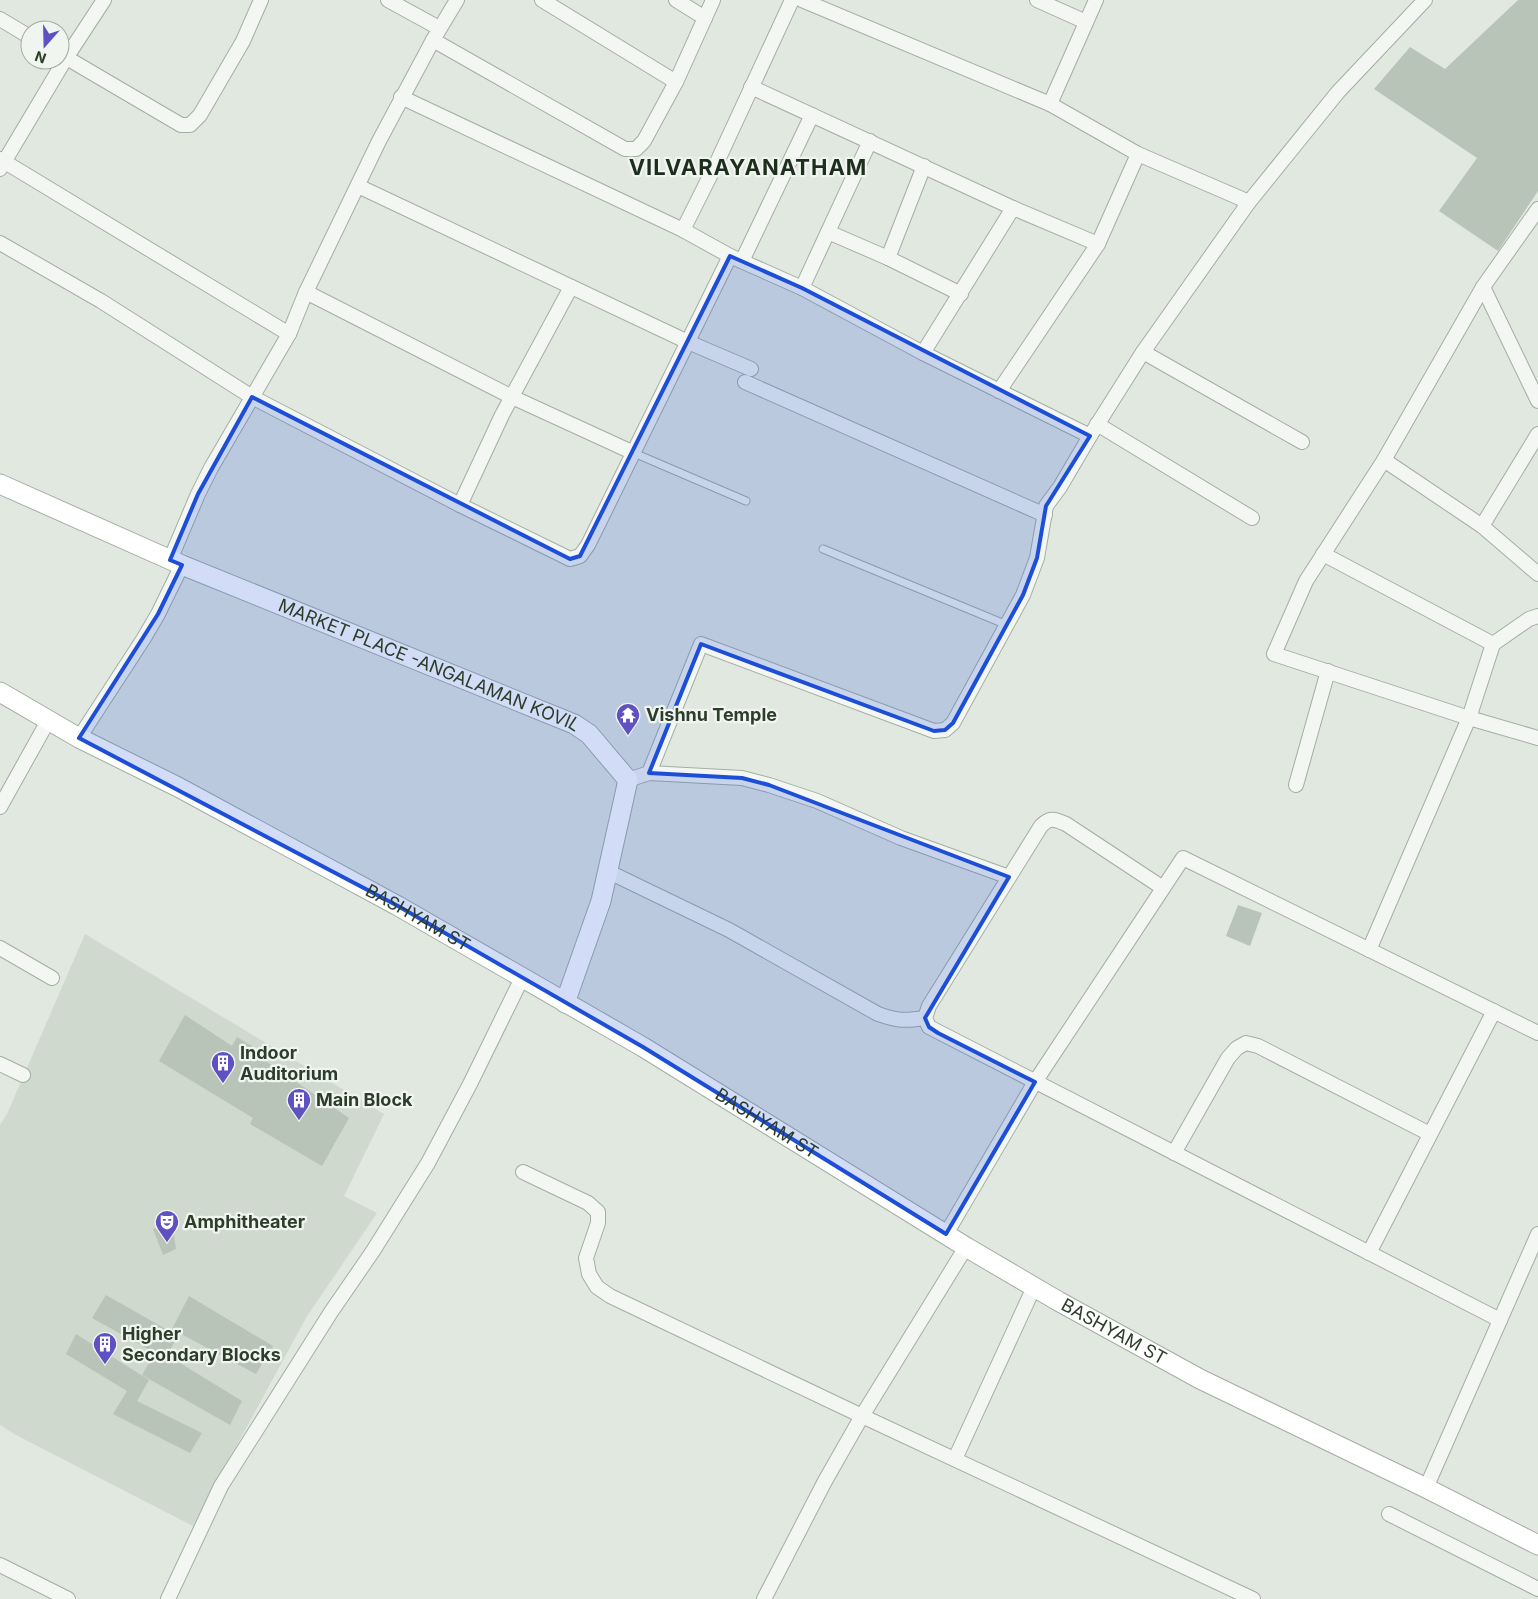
<svg xmlns="http://www.w3.org/2000/svg" width="1538" height="1599" font-family="Inter,sans-serif">
<rect width="100%" height="100%" fill="#e1e8e0"/>
<polygon fill="#cfd9ce" points="85,934 384,1114 344,1196 377,1213 306,1318 193,1526 14,1434 0,1425 0,1125 7,1114"/>
<g fill="#b9c4b8">
<polygon points="1518,0 1538,0 1538,191 1498,251 1439,211 1477,158 1374,89 1410,47 1445,69"/>
<polygon points="1238,905 1262,913 1250,946 1226,936"/>
<polygon points="185,1015 232,1046 237,1037 266,1055 264,1060 349,1118 322,1166 250,1124 253,1118 159,1061"/>
<polygon points="167,1224 174,1236 176,1249 163,1255 153,1229"/>
<polygon points="106,1295 178,1336 167,1355 242,1401 230,1425 142,1375 155,1353 92,1318"/>
<polygon points="189,1296 273,1346 256,1374 172,1329"/>
<polygon points="76,1334 149,1380 137,1401 202,1433 190,1453 113,1414 127,1391 66,1354"/>
</g>
<g fill="none" stroke-linecap="round" stroke-linejoin="round">
<g stroke="#a3aea2" stroke-width="9">
<g id="lane">
<polyline points="634,453 746,501"/>
<polyline points="823,549 1007,625"/>
</g>
</g>
<g stroke="#a3aea2" stroke-width="16">
<g id="street">
<polyline points="388,0 439,28"/>
<polyline points="542,0 676,82"/>
<polyline points="676,0 705,18"/>
<polyline points="802,0 1050,104"/>
<polyline points="1037,0 1086,22"/>
<polyline points="1096,0 1050,104 1138,154 1249,202"/>
<polyline points="0,19 30,37"/>
<polyline points="433,40 625,149 636,149 644,141 676,82 713,0"/>
<polyline points="60,54 181,125 190,125 200,115 243,41 261,0"/>
<polyline points="751,87 1013,208 1098,244"/>
<polyline points="0,159 289,334"/>
<polyline points="0,169 66,58 104,0"/>
<polyline points="358,186 688,342 751,369"/>
<polyline points="1538,209 1483,287 1384,460 1306,581 1274,654 1469,718 1538,738"/>
<polyline points="683,230 718,160 792,0"/>
<polyline points="828,232 888,258 961,294"/>
<polyline points="0,243 101,301 252,397 460,505 570,559 580,556 588,545 730,256 683,230 401,97"/>
<polyline points="730,256 802,288 923,353 1090,436"/>
<polyline points="888,258 924,166"/>
<polyline points="742,261 812,115"/>
<polyline points="1483,287 1538,401"/>
<polyline points="802,288 870,141"/>
<polyline points="306,292 512,397 634,453"/>
<polyline points="1143,352 1302,442"/>
<polyline points="923,353 1013,208"/>
<polyline points="745,382 1045,515"/>
<polyline points="999,391 1098,244 1138,154"/>
<polyline points="1097,424 1252,518"/>
<polyline points="1384,460 1482,526 1538,574"/>
<polyline points="460,505 502,415 571,287"/>
<polyline points="1482,526 1538,434"/>
<polyline points="1323,554 1493,644"/>
<polyline points="170,560 198,494 211,468 289,334 306,292 379,141 433,40 457,0"/>
<polyline points="79,738 144,638 158,614 182,565"/>
<polyline points="649,773 701,644 934,731 945,730 953,723 1023,595 1037,558 1046,506 1060,487 1090,436 1143,352 1249,202 1338,92 1425,0"/>
<polyline points="628,780 649,773 742,778 769,785 817,801 901,838 1009,877"/>
<polyline points="1296,785 1328,671"/>
<polyline points="0,807 48,721"/>
<path d="M609 872 729 930 878 1014C898 1021 904 1021 925 1018"/>
<path d="M1163 888 1066 824C1054 819 1050 817 1041 826L929 1006 925 1018 929 1027 1500 1320"/>
<polyline points="0,948 52,978"/>
<polyline points="1369,950 1469,718 1493,644 1529,619 1538,616"/>
<polyline points="0,1064 23,1075"/>
<polyline points="1174,1153 1228,1058 1237,1048 1246,1043 1258,1046 1430,1134"/>
<polyline points="523,1172 588,1203 598,1212 598,1223 586,1258 589,1274 597,1287 610,1296 862,1416 1253,1599"/>
<polyline points="946,1234 1035,1082 1183,858 1538,1033"/>
<polyline points="1369,1253 1494,1011"/>
<polyline points="955,1459 1034,1287"/>
<polyline points="1426,1488 1538,1234"/>
<polyline points="1389,1514 1538,1589"/>
<polyline points="0,1565 68,1599"/>
<polyline points="168,1599 221,1486 331,1312 373,1251 428,1163 470,1084 522,978"/>
<polyline points="764,1599 825,1481 862,1416 966,1247"/>
</g>
</g>
<g stroke="#a3aea2" stroke-width="21">
<g id="secondary">
<path id="s1" d="M0 484 182 565 574 724 589 734 628 780 601 901 565 1003"/>
<path id="s2" d="M0 692 79 738 178 787 398 906 643 1047 966 1247 1058 1301 1200 1379 1426 1488 1538 1545"/>
</g>
</g>
<use href="#lane" stroke="#f3f6f2" stroke-width="7"/>
<use href="#street" stroke="#f3f6f2" stroke-width="14"/>
<use href="#secondary" stroke="#fff" stroke-width="19"/>
</g>
<path fill="#1d4ed8" fill-opacity="0.2" stroke="#1d4ed8" stroke-width="4" stroke-linejoin="round" d="M730 256 802 288 1090 436 1046 506 1037 558 1023 595 953 723 945 730 934 731 701 644 649 773 742 778 769 785 1009 877 925 1018 929 1027 938 1033 1035 1082 946 1234 643 1047 398 906 79 738 158 614 182 565 170 560 198 494 252 397 570 559 580 556Z"/>
<defs>
<g id="temple-pin" transform="scale(1.25)"><path d="M0 17L-7.5 6A9.5 9.5 0 1 1 7.5 6Z" fill="#5f51c1" stroke="#f0f5ef"/><path d="M0-6L5-2H3V0L6.5 2.5H4V6H1.5V3h-3V6H-4V2.5H-6.5L-3 0V-2H-5Z" fill="#fff"/></g>
<g id="building-pin" transform="scale(1.25)"><path d="M0 17L-7.5 6A9.5 9.5 0 1 1 7.5 6Z" fill="#5f51c1" stroke="#f0f5ef"/><path d="M-4-6H4V6H1V3H-1V6H-4ZM-2.5-4.3h1.7v1.8h-1.7ZM.8-4.3h1.7v1.8H.8ZM-2.5-1h1.7V.8h-1.7ZM.8-1h1.7V.8H.8Z" fill="#fff"/></g>
<g id="theatre-pin" transform="scale(1.25)"><path d="M0 17L-7.5 6A9.5 9.5 0 1 1 7.5 6Z" fill="#5f51c1" stroke="#f0f5ef"/><path d="M-5-5.5Q0-4 5-5.5V0Q5 5 0 6Q-5 5-5 0ZM-3.3-2.5H-1v1.5H-3.3ZM1-2.5H3.3v1.5H1ZM-2.8 1Q0 5.5 2.8 1Z" fill="#fff"/></g>
</defs>
<g fill-rule="evenodd">
<use href="#temple-pin" x="628" y="715"/>
<use href="#building-pin" x="223" y="1063"/>
<use href="#building-pin" x="299" y="1100"/>
<use href="#theatre-pin" x="167" y="1222"/>
<use href="#building-pin" x="105" y="1344"/>
</g>
<g text-anchor="middle" stroke-width="4.5" stroke-linejoin="round" paint-order="stroke">
<g font-size="18" fill="#2c3d2a" stroke="#f0f5ef">
<text dy="6" stroke="none"><textPath href="#s1" startOffset="466">MARKET PLACE -ANGALAMAN KOVIL</textPath></text>
<text dy="6" stroke="none"><textPath href="#s2" startOffset="475">BASHYAM ST</textPath></text>
<text dy="6" stroke="none"><textPath href="#s2" startOffset="880">BASHYAM ST</textPath></text>
<text dy="6" stroke="none"><textPath href="#s2" startOffset="1285">BASHYAM ST</textPath></text>
</g>
<g font-size="18" font-weight="bold" fill="#2c3d2a" stroke="#f0f5ef" text-anchor="start">
<text x="646" y="721">Vishnu Temple</text>
<text x="240" y="1059">Indoor<tspan x="240" dy="21">Auditorium</tspan></text>
<text x="316" y="1106">Main Block</text>
<text x="184" y="1228">Amphitheater</text>
<text x="122" y="1340">Higher<tspan x="122" dy="21">Secondary Blocks</tspan></text>
</g>
<g font-size="22" font-weight="bold" letter-spacing="1" fill="#1e2e1c" stroke="#f0f5ef">
<text x="748" y="175">VILVARAYANATHAM</text>
</g>
</g>
<g transform="translate(45 45) rotate(200)"><circle r="24" fill="#f0f5ef" stroke="#a2aba0"/>
<path d="M0-4L9 19L0 12L-9 19Z" fill="#5f51c1"/>
<text y="-8" font-size="14" font-weight="bold" text-anchor="middle" fill="#2c3d2a">N</text>
</g>
</svg>
